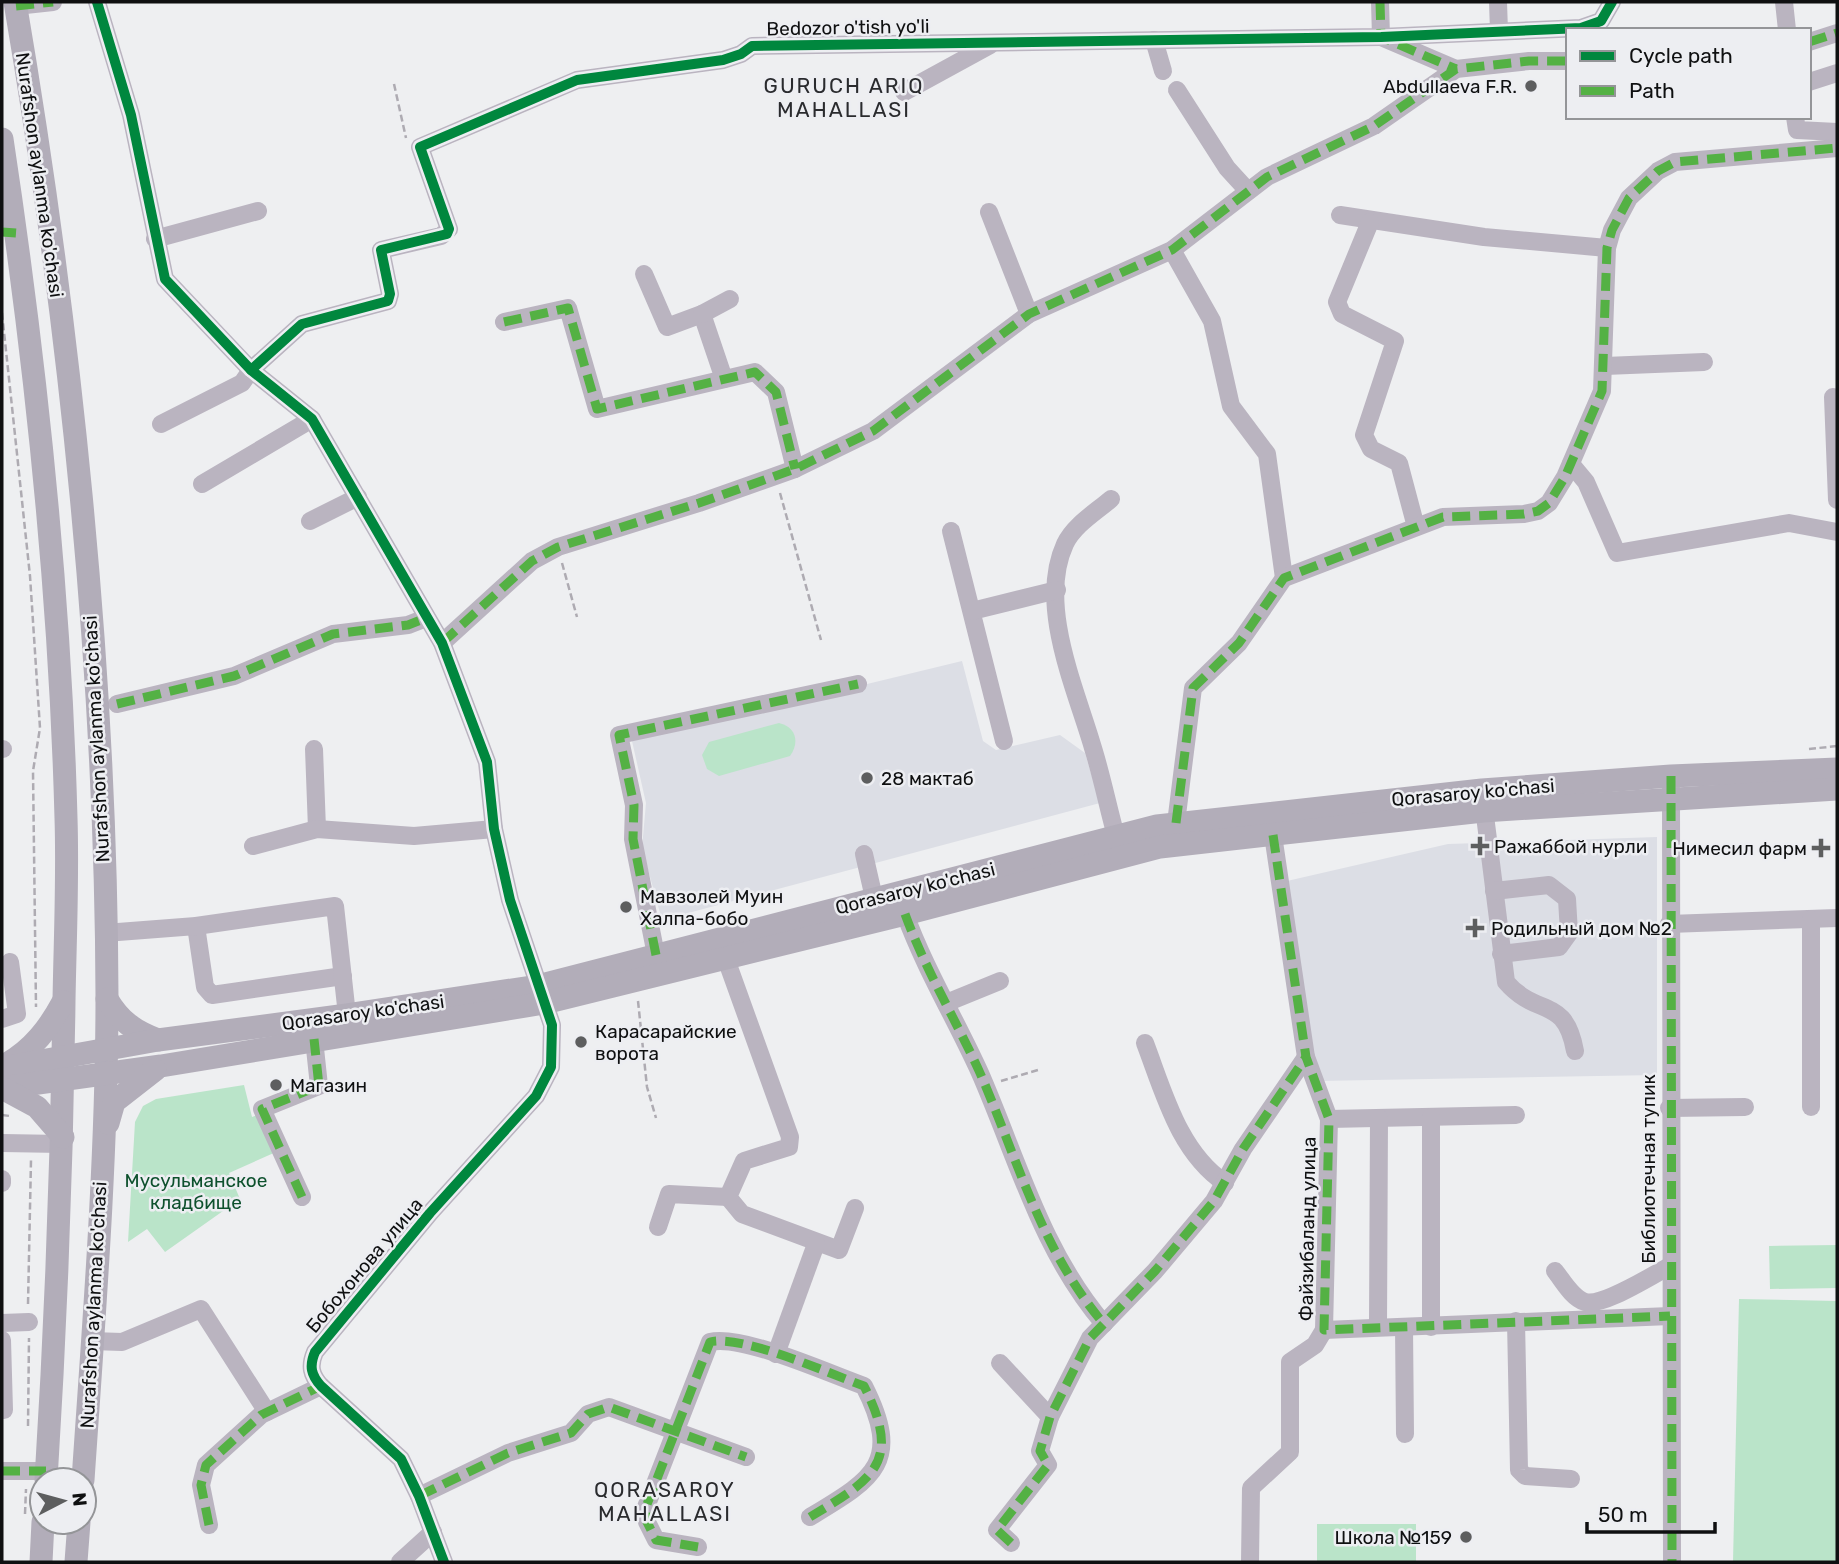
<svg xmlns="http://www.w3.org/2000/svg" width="1839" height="1564" font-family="Rubik,sans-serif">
<rect width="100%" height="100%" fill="#eeeff1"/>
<g fill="#dcdee5">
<polygon points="962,661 983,741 996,750 1060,735 1085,753 1100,803 662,920 642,848 646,803 632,741"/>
<polygon points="1657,837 1657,1075 1317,1081 1287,881 1448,844"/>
</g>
<g fill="#bae4c9">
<path d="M779 723C796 727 800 742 790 756L719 776 707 769 702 755 709 742Z"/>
<polygon points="244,1085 252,1117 260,1114 276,1152 229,1173 240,1199 165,1252 147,1229 128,1242 135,1122 143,1106 156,1099"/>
<polygon points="1837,1245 1837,1288 1770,1289 1769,1246"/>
<polygon points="1739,1299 1837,1301 1837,1562 1733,1562"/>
<rect x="1317" y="1524" width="99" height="38"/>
</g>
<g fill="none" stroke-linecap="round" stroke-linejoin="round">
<g stroke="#aeabb2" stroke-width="2.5" stroke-dasharray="7 3.5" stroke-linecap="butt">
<polyline points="394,84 406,138"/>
<polyline points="2,313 30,576 40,728 33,771 36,1007"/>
<polyline points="780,493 821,640"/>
<polyline points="562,563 577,617"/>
<polyline points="1809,749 1837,746"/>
<polyline points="638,1001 647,1087 656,1118"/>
<polyline points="1001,1081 1038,1070"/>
<polyline points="2,1115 10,1116"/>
<polyline points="28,1304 31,1160"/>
<polyline points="28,1426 29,1338"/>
<polyline points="25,1514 26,1489"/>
</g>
<g stroke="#bab4c0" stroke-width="18">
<path d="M97 2 131 115 165 279 251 370 312 419 442 643 487 762 494 829 510 900 552 1025 551 1067 536 1096 430 1213 315 1352C309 1366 311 1375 321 1386L401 1459 419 1496 444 1562"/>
<polyline points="1380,2 1381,37 1456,69"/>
<polyline points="1498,2 1499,31"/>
<polyline points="1784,2 1787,30"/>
<polyline points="16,6 53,2"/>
<polyline points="1154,40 1163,71"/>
<polyline points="1809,42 1837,33"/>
<polyline points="1809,82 1837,73"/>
<polyline points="1177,90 1227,168 1248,191"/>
<polyline points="904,92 990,45"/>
<polyline points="1795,117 1797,130 1837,132"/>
<polyline points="989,212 1029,314"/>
<polyline points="1340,215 1484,237 1607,248"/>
<polyline points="1370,222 1337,302 1342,314 1395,341 1364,435 1371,449 1399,463 1416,527"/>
<polyline points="155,239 258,211"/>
<polyline points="1172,250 1212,321 1231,406 1267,454 1284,578"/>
<polyline points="644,274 667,327 702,314 724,379"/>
<polyline points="702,314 730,299"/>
<polyline points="504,322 568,308 597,409 755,372 776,392 795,469"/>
<polyline points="1605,366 1704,362"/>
<polyline points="1833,397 1837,500"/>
<polyline points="161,424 242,383 251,370 302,324 388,301 390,294 381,250 441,236 449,229 420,147 577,80 723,60 741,54 752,46 1381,37 1581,28 1601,21 1612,2"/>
<polyline points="1571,464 1586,482 1617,553 1789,523 1837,532"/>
<polyline points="202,484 312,419"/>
<path d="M1111 499C1096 512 1074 525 1065 544 1037 605 1076 689 1093 748 1102 777 1108 807 1116 836"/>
<polyline points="310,521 358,497"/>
<polyline points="951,531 1004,741"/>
<polyline points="972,611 1057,590"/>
<polyline points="442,643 532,561 558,547 699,503 795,469 873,431 1029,314 1172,250 1267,177 1374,126 1456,69 1529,61 1568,61"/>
<polyline points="117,704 234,676 333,634 408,625 426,618"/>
<polyline points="2,749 3,749"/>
<polyline points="314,749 317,829"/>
<polyline points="1671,789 1672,1562"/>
<path d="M1483 800 1506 982C1537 1018 1565 995 1575 1051"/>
<polyline points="1176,823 1193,688 1239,643 1284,578 1443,517 1524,514 1538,511 1549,503 1565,477 1602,391 1607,248 1612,230 1629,198 1658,171 1675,162 1837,148"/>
<polyline points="1273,835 1306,1057 1329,1119 1324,1330 1670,1316"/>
<polyline points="253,846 317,829 414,836 494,829"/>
<polyline points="864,854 874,898"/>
<polyline points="1494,891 1549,885 1567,899 1569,933 1559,947 1501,954"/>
<path d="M905 914C925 969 956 1020 980 1073 1018 1160 1041 1250 1104 1324"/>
<polyline points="1669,924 1837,918"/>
<polyline points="196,926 205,987 212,995 343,976"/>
<polyline points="105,933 196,926 335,906 347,1015"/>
<polyline points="656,955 633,839 634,805 619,735 858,684"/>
<polyline points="726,959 790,1137 789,1147 744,1161 728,1197 742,1214 839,1250 855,1208"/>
<polyline points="946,1003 1000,981"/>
<polyline points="2,1019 17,1014 10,962"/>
<path d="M1145 1043C1164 1093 1179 1152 1225 1183"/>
<polyline points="1811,1107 1811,919"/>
<polyline points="1669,1108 1745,1107"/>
<polyline points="1329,1119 1516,1115"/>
<polyline points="2,1143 62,1144"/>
<polyline points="2,1179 2,1183"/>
<polyline points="302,1197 262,1109 319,1086 314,1039"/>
<polyline points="658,1227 669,1194 728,1197"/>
<path d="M1555 1271C1563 1281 1572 1298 1585 1302 1603 1307 1652 1275 1670 1266"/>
<polyline points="1516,1321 1519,1470 1525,1476 1571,1479"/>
<polyline points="2,1323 29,1322"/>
<polyline points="1378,1327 1379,1118"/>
<polyline points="1404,1327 1405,1434"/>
<polyline points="1431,1327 1431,1117"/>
<polyline points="2,1340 4,1410"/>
<polyline points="92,1341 122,1342 201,1309 267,1412"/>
<polyline points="776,1354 816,1244"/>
<polyline points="1000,1363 1050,1417"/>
<polyline points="2,1471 46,1471"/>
<polyline points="419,1496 508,1453 571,1433 588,1414 609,1407 746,1457"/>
<polyline points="209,1525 201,1485 206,1465 261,1415 321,1386"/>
<polyline points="1011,1543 997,1530 1048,1465 1040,1451 1050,1417 1090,1338 1155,1271 1214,1201 1243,1149 1306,1057"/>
<path d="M698 1547 656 1540 647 1522 646 1507 710 1342C742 1334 830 1374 864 1386 903 1463 873 1479 810 1517"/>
<polyline points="400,1562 433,1532"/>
<polyline points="1250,1562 1251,1488 1290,1452 1290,1362 1315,1345 1324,1330"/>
</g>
<g stroke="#b2adb9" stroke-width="23">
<path d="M15 2C70 324 106 669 107 996 107 1157 94 1319 83 1480"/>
<path d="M2 139C36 364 60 591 66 818 68 879 65 940 64 1001 62 1161 56 1321 46 1480"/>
<path d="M107 999C120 1021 134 1031 158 1040"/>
<path d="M7 1064C33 1049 49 1028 63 1002"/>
<polyline points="2,1068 158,1040 347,1015 538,986 1157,826 1482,790 1671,776 1837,769"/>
<polyline points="2,1088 161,1066 544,1003 905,914 1160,847 1483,811 1837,789"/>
<polyline points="2,1088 37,1107 63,1137"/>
<polyline points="108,1123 114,1102 155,1070"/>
<polyline points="41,1562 43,1522"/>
<polyline points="76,1562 79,1522"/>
</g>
<g stroke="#54b144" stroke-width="9" stroke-dasharray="18 9" stroke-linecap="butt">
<polyline points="1380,2 1381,37 1456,69"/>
<polyline points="16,6 53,2"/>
<polyline points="1809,42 1837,33"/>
<polyline points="2,232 16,233"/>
<polyline points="504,322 568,308 597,409 755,372 776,392 795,469"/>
<polyline points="442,643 532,561 558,547 699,503 795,469 873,431 1029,314 1172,250 1267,177 1374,126 1456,69 1529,61 1568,61"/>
<polyline points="117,704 234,676 333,634 408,625 426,618"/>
<polyline points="2,749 3,749"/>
<polyline points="1671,776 1672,1562"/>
<polyline points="1176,823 1193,688 1239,643 1284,578 1443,517 1524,514 1538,511 1549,503 1565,477 1602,391 1607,248 1612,230 1629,198 1658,171 1675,162 1837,148"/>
<polyline points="1273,835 1306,1057 1329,1119 1324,1330 1670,1316"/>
<path d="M905 914C925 969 956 1020 980 1073 1018 1160 1041 1250 1104 1324"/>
<polyline points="656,955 633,839 634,805 619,735 858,684"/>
<polyline points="302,1197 262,1109 319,1086 314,1039"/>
<polyline points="2,1471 46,1471"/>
<polyline points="419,1496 508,1453 571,1433 588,1414 609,1407 746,1457"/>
<polyline points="209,1525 201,1485 206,1465 261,1415 321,1386"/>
<polyline points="1011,1543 997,1530 1048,1465 1040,1451 1050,1417 1090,1338 1155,1271 1214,1201 1243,1149 1306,1057"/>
<path d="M698 1547 656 1540 647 1522 646 1507 710 1342C742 1334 830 1374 864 1386 903 1463 873 1479 810 1517"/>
</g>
<g stroke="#edeef2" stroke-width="15">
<g id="cycleway">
<path d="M97 2 131 115 165 279 251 370 312 419 442 643 487 762 494 829 510 900 552 1025 551 1067 536 1096 430 1213 315 1352C309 1366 311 1375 321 1386L401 1459 419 1496 444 1562"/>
<polyline points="251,370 302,324 388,301 390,294 381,250 447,234 449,229 420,147 577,80 723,60 741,54 752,46 1381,37 1581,28 1601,21 1612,2"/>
</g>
</g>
<use href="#cycleway" stroke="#00873e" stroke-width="10"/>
</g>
<g fill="#5d5e5f" stroke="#edeef2" stroke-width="2.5">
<circle cx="1531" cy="86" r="7"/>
<circle cx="867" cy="778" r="7"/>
<path d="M1476.5 835.5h7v7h7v7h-7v7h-7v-7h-7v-7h7z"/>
<path d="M1817.5 837.5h7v7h7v7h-7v7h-7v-7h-7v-7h7z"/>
<circle cx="626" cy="907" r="7"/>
<path d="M1471.5 917.5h7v7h7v7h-7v7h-7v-7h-7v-7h7z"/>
<circle cx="581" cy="1042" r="7"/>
<circle cx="276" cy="1085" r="7"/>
<circle cx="1466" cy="1537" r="7"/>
</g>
<g text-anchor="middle" stroke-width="5" stroke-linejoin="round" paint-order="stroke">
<g font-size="19" fill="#0f1011" stroke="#edeef2">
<text transform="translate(848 27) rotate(-1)" y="7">Bedozor o'tish yo'li</text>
<text transform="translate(40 175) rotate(82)" y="7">Nurafshon aylanma ko'chasi</text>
<text transform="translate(96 739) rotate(-93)" y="7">Nurafshon aylanma ko'chasi</text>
<text transform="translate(1473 792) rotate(-5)" y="7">Qorasaroy ko'chasi</text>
<text transform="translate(915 888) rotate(-14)" y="7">Qorasaroy ko'chasi</text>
<text transform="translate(363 1012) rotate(-8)" y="7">Qorasaroy ko'chasi</text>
<text transform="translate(1648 1169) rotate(-90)" y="7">Библиотечная тупик</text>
<text transform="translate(1307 1229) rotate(-89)" y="7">Файзибаланд улица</text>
<text transform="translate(364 1265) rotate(-50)" y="7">Бобохонова улица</text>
<text transform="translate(93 1305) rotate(-87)" y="7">Nurafshon aylanma ko'chasi</text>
</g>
<g font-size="19" fill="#0f1011" stroke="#edeef2" text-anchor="start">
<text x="1517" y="93" text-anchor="end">Abdullaeva F.R.</text>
<text x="881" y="785">28 мактаб</text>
<text x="1494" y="853">Ражаббой нурли</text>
<text x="1807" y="855" text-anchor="end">Нимесил фарм</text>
<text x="640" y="903">Мавзолей Муин<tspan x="640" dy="22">Халпа-бобо</tspan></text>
<text x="1491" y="935">Родильный дом №2</text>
<text x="595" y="1038">Карасарайские<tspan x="595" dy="22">ворота</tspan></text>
<text x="290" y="1092">Магазин</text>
<text x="1452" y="1544" text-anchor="end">Школа №159</text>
</g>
<g font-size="19" fill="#0e512d" stroke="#edeef2">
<text x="196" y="1187">Мусульманское<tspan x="196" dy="22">кладбище</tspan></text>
</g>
<g font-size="21" letter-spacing="2" fill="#2a2b2e" stroke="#edeef2">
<text x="844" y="93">GURUCH ARIQ<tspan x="844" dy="24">MAHALLASI</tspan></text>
<text x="665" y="1497">QORASAROY<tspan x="665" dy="24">MAHALLASI</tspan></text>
</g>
</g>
<rect width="1839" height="1564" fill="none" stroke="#0f1011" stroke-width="7"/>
<rect x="1566" y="28" width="245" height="91" fill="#edeef2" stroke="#949598" stroke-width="2"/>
<rect x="1580" y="51" width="35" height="10" fill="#00873e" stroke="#949598" stroke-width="2"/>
<text x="1629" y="63" font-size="21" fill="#0f1011">Cycle path</text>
<rect x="1580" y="86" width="35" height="10" fill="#54b144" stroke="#949598" stroke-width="2"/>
<text x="1629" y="98" font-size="21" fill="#0f1011">Path</text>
<g transform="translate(63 1501) rotate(84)"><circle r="33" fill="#edeef2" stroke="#949598" stroke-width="2"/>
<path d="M0-5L12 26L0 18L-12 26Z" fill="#5d5e5f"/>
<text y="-10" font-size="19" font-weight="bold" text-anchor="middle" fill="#0f1011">N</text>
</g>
<path d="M1587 1522v10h128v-10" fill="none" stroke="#0f1011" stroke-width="3.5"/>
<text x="1598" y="1522" font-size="21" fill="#0f1011" stroke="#edeef2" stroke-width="5" paint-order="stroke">50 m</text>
</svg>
